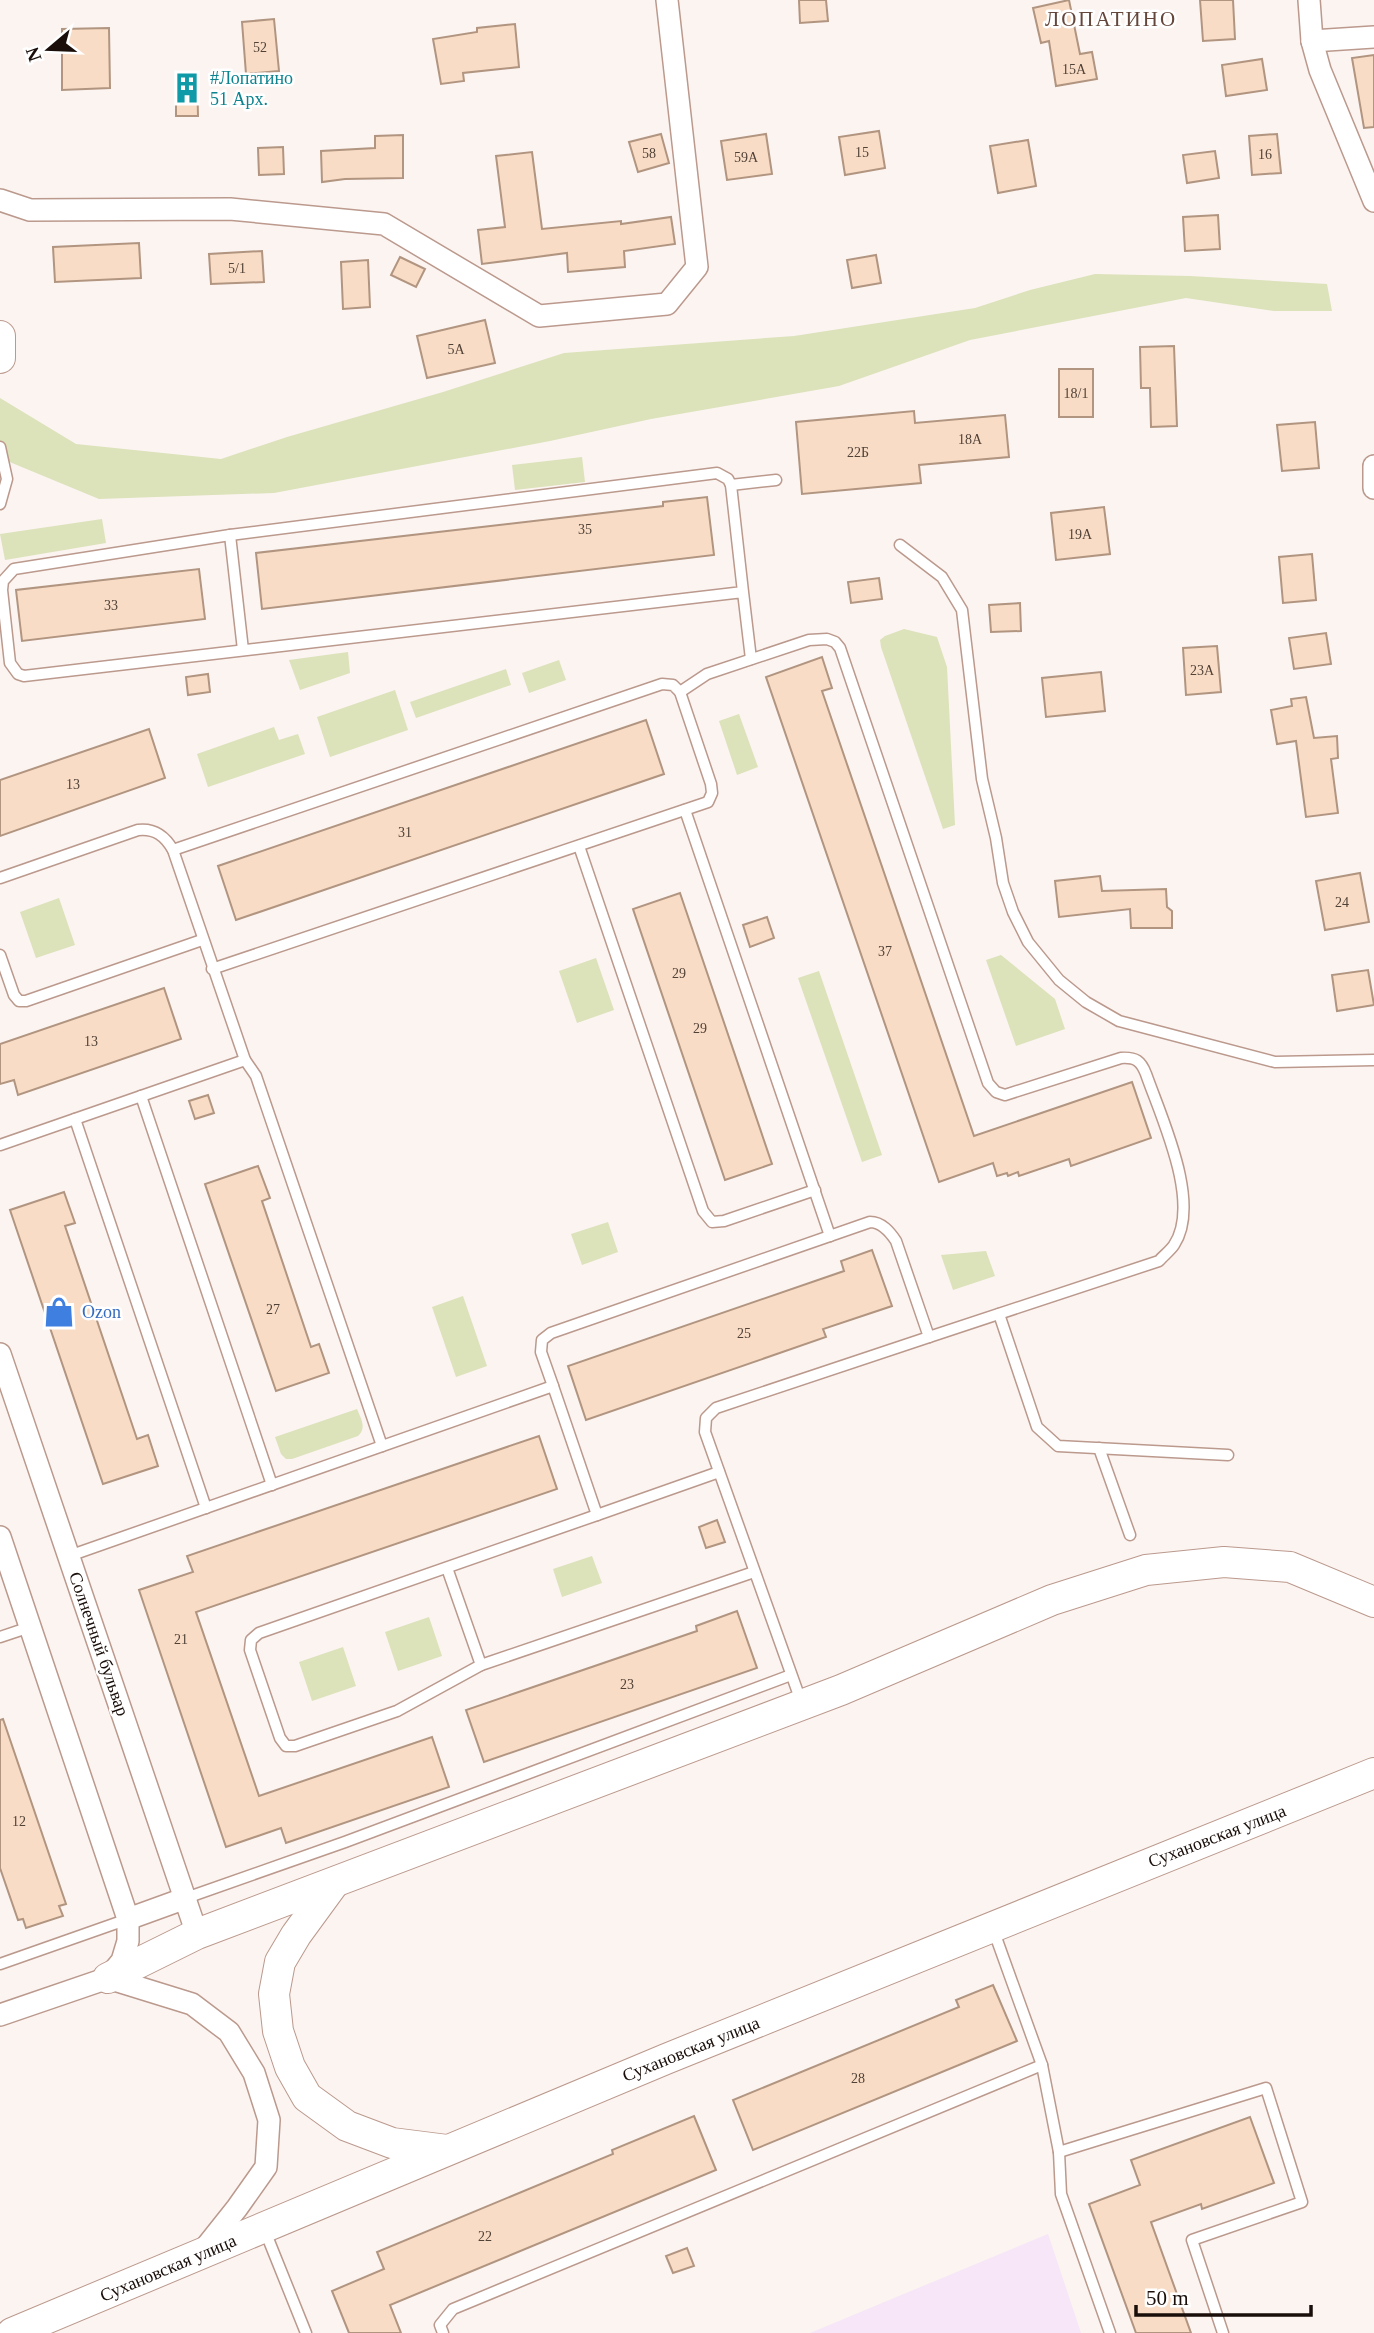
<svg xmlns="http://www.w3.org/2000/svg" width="1374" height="2333" font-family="'Times New Roman',serif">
<rect width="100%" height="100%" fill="#fcf4f1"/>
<polygon fill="#f6e6f8" points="1048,2234 1081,2333 810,2333"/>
<g fill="#dce2ba">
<polygon points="1095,274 1190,276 1327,284 1332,311 1274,311 1186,298 970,340 839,386 651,419 550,441 274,493 99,499 0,458 0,398 76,444 221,459 287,437 443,392 564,353 794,336 975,308 1030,290"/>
<polygon points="582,457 585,482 515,490 512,465"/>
<polygon points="102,519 106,543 5,560 0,534"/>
<polygon points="904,629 937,637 947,667 955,825 943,829 881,647 880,640 885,636"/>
<polygon points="348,652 350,673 300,690 289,660"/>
<polygon points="559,660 566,680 529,693 522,673"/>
<polygon points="506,669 511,685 416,718 410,702"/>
<polygon points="395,690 408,730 330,757 317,717"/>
<polygon points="739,714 758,767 737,775 719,721"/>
<polygon points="274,727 279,740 298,734 305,754 208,787 197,754"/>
<polygon points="59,898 75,945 36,958 20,912"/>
<polygon points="1001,955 1055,999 1065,1029 1016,1046 986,960"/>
<polygon points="596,958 614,1010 577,1023 559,971"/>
<polygon points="819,971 882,1155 862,1162 798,978"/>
<polygon points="608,1222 618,1252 582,1265 571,1234"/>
<polygon points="986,1251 995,1276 953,1290 941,1255"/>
<polygon points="463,1296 487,1366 456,1377 432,1307"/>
<path d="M357 1409C361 1419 367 1428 358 1436L292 1459H286L281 1454 275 1437Z"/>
<polygon points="592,1556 602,1583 562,1597 553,1569"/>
<polygon points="429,1617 442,1656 398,1671 385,1632"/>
<polygon points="343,1647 356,1686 312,1701 299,1662"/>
</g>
<g fill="#f9dcc5" stroke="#b19580" stroke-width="2">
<polygon points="799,0 826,0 828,21 800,23"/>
<polygon points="1069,0 1080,54 1092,52 1097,79 1056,86 1049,41 1041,43 1033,8"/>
<polygon points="1200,0 1233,0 1235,39 1203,41"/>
<polygon points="274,19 279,71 246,74 242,22"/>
<polygon points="515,24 519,67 463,73 464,81 441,84 433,39 477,32 477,28"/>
<polygon points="109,28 110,88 62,90 62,29"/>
<polygon points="1374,55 1374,127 1364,128 1352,58"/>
<polygon points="1262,59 1267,90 1226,96 1222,65"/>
<polygon points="176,72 197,72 198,116 176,116"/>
<polygon points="879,131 885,168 845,175 839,137"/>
<polygon points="661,134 669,163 638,172 629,142"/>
<polygon points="766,134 772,174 727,180 721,141"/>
<polygon points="1277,134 1281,173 1252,175 1249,136"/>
<polygon points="403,135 403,178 345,179 322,182 321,151 375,148 375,136"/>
<polygon points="1028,140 1036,186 998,193 990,146"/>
<polygon points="283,147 284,174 259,175 258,148"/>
<polygon points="1215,151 1219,178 1187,183 1183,155"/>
<polygon points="532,152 542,229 621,221 621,224 671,217 675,244 624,251 625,267 568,272 567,253 482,264 478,230 505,227 496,156"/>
<polygon points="1218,215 1220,249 1185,251 1183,217"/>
<polygon points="139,243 141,278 55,282 53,247"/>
<polygon points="262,251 264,282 211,284 209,254"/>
<polygon points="876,255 881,283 852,288 847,260"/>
<polygon points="400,257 425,269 416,287 391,275"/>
<polygon points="368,260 370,307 343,309 341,262"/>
<polygon points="485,320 495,363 427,378 417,336"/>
<polygon points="1174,346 1177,426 1151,427 1150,388 1141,388 1140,347"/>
<rect x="1059" y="369" width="34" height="48"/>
<polygon points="914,411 915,423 1005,415 1009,457 919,465 921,483 802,494 796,422"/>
<polygon points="1315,422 1319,468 1282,471 1277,425"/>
<polygon points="707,497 714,555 262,609 256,553 663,506 663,502"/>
<polygon points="1104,507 1110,554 1056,560 1051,513"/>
<polygon points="1312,554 1316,600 1283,603 1279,557"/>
<polygon points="199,569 205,619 22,641 16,590"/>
<polygon points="879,578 882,599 851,603 848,582"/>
<polygon points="1020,603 1021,631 991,632 989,605"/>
<polygon points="1326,633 1331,664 1294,669 1289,638"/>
<polygon points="1217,646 1221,692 1186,695 1183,648"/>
<polygon points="822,657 832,688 822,691 974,1136 1132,1082 1151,1138 1071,1166 1069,1159 1019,1176 1018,1172 1008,1176 1007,1173 997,1176 993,1163 939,1182 766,677"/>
<polygon points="1101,672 1105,711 1046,717 1042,678"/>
<polygon points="208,674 210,692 188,695 186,677"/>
<polygon points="1306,697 1314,738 1337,736 1338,758 1331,759 1338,813 1306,817 1296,741 1277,744 1271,710 1292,706 1291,699"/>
<polygon points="646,720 664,774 236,920 218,866"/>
<polygon points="149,729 165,778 0,836 0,780"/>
<polygon points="1360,873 1369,922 1325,930 1316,881"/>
<polygon points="1100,876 1102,891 1166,889 1167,907 1172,911 1172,928 1131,928 1130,909 1059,917 1055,881"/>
<polygon points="680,893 772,1164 725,1180 633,909"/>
<polygon points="767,917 774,938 750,947 743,925"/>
<polygon points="1368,970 1374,1005 1337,1011 1332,975"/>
<polygon points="164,988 181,1039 18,1095 14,1080 0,1084 0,1044"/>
<polygon points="208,1095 214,1113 195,1119 189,1101"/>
<polygon points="258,1166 270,1198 262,1201 311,1347 319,1344 329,1373 276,1391 205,1184"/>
<polygon points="64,1192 75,1223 65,1226 137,1439 148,1435 158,1466 103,1484 10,1210"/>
<polygon points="872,1250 892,1306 823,1329 826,1337 586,1420 568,1366 844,1271 841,1261"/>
<polygon points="539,1436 557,1489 196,1612 259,1796 432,1737 449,1787 286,1843 281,1828 226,1847 139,1590 193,1572 187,1556"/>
<polygon points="717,1520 725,1542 706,1548 699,1527"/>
<polygon points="737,1611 757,1668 484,1762 466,1710 697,1631 696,1626"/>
<polygon points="3,1719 66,1904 59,1906 63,1916 26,1928 23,1919 18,1920 0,1868 0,1720"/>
<polygon points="993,1985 1017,2041 753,2150 733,2100 959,2007 956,2000"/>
<polygon points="694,2116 716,2170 390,2305 401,2333 349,2333 332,2291 384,2269 377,2252 613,2154 612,2150"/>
<polygon points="1250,2117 1274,2183 1202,2209 1201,2204 1151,2222 1191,2333 1136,2333 1089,2204 1140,2185 1131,2160"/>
<polygon points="687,2248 694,2266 673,2273 666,2256"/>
</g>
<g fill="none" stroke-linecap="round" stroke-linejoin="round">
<g stroke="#bb998d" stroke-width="13">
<g id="lane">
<polyline points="0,447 7,479 0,504"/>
<polyline points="731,485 776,480"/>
<polyline points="230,535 243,650"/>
<polyline points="900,545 942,577 962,610 982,779 996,838 1003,883 1013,912 1028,942 1059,980 1086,1002 1119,1021 1275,1062 1374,1060"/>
<polyline points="743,592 731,485 728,479 717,473 230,535 14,569 3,581 2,590 10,663 18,674 24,676 743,592 751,659"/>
<path d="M680 692 707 674 809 640 827 639 835 642 840 648 988 1083 996 1092 1005 1095 1121 1058C1136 1057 1141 1061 1146 1074 1161 1117 1202 1203 1174 1245 1170 1251 1163 1256 1159 1261L929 1337"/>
<polyline points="685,810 830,1236"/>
<polyline points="579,846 703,1211 712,1222 724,1221 815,1190"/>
<polyline points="173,850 662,684 673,685 680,692 711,784 712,793 708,802 212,969"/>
<path d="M0 878 138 830C155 828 165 836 173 850L245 1060 256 1076 382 1446"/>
<polyline points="0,955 14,995 19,1001 26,1001 202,940"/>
<polyline points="141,1096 272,1485"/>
<polyline points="75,1119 206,1508"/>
<polyline points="0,1145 245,1060"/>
<polyline points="999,1314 1037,1427 1058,1446 1228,1455"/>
<polyline points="553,1386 597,1515 719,1472"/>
<polyline points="1099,1448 1130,1535"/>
<polyline points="597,1515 259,1633 251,1640 250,1650 280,1738 286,1746 295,1746 397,1711 481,1665 754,1572"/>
<path d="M69 1556 553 1386 541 1352 542 1340 551 1333 870 1222C882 1222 890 1232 896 1241L929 1337 716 1408 706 1418 705 1432 802 1704"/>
<polyline points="447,1568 481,1665"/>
<polyline points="0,1637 30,1627"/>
<polyline points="186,1898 345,1842 791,1675"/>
<polyline points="993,1929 1042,2065 1059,2152 1061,2194 1110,2333"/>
<polyline points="0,1964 128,1919"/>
<polyline points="1059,2152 1266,2088 1302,2202 1192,2240 1223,2333"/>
<polyline points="265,2231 306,2333"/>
<polyline points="443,2333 440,2325 453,2309 1042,2065"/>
</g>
</g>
<g stroke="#bb998d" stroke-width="24">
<g id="street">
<polyline points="1309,0 1312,41 1320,70 1374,201"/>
<polyline points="1312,41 1374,37"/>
<polyline points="0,200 30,210 230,209 384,224 539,316 667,304 697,267 667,0"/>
<polyline points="1374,466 1374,488"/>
<polyline points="0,1354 197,1934"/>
<polyline points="0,1537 128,1919 128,1941 122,1961 108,1978 0,2015"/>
<polyline points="128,1919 186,1898"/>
<polyline points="108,1978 192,2004 229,2032 254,2073 269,2120 266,2167 237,2208 202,2252"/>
</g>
</g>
<g stroke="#bb998d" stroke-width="32">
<g id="secondary">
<polyline points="0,336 0,358"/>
<polyline points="334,1883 296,1935 280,1962 274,1994 278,2031 290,2067 307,2097 347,2126 392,2143 447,2150"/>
<polyline points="108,1978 197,1934 841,1690 1052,1600 1146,1570 1224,1562 1290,1567 1374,1602"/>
<polyline points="12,2333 666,2059 1374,1773"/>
</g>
</g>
<use href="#lane" stroke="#fff" stroke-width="10"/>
<use href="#street" stroke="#fff" stroke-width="21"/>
<use href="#secondary" stroke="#fff" stroke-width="30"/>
</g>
<defs>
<g id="building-bare" transform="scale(2.415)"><path d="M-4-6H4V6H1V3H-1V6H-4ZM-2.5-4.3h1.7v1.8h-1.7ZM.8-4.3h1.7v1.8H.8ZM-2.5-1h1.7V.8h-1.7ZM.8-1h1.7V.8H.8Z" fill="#0f9aa8" stroke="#fff" stroke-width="2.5" paint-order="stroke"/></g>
<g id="shop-bare" transform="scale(2.415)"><path d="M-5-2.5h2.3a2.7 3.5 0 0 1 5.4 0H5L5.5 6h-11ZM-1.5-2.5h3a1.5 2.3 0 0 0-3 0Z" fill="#3f7fe0" stroke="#fff" stroke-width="2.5" paint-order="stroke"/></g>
</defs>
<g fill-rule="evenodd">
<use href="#building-bare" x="187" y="88"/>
<use href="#shop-bare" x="59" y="1312"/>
</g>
<g text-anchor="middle" stroke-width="5" stroke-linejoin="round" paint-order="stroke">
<g font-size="14" fill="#514238">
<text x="260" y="52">52</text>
<text x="1074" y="74">15А</text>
<text x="862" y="157">15</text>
<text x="649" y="158">58</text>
<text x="1265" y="159">16</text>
<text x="746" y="162">59А</text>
<text x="237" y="273">5/1</text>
<text x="456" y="354">5А</text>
<text x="1076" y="398">18/1</text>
<text x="970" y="444">18А</text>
<text x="858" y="457">22Б</text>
<text x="585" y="534">35</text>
<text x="1080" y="539">19А</text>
<text x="111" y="610">33</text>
<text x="1202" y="675">23А</text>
<text x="73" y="789">13</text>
<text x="405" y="837">31</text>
<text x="1342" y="907">24</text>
<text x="885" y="956">37</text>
<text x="679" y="978">29</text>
<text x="700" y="1033">29</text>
<text x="91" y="1046">13</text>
<text x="273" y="1314">27</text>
<text x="744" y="1338">25</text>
<text x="181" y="1644">21</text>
<text x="627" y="1689">23</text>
<text x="19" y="1826">12</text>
<text x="858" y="2083">28</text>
<text x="485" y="2241">22</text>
</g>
<g font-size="18" fill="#0d838f" stroke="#fff" text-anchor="start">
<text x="210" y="84">#Лопатино<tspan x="210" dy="21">51 Арх.</tspan></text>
</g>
<g font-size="18" fill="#366cbe" stroke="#fff" text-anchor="start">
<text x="82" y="1318">Ozon</text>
</g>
<g font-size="18" fill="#190e09" stroke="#fff">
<text transform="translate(99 1644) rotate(71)" y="6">Солнечный бульвар</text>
<text transform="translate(1217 1836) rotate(-21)" y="6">Сухановская улица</text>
<text transform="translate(691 2049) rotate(-22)" y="6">Сухановская улица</text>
<text transform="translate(168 2268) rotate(-23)" y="6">Сухановская улица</text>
</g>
<g font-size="21" letter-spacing="2" fill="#64463b" stroke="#fff">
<text x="1111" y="26">ЛОПАТИНО</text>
</g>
</g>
<g transform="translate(49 49) rotate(251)" stroke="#ffffff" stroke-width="5" paint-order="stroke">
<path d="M0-5L12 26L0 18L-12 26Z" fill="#190e09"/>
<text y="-10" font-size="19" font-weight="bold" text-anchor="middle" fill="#190e09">N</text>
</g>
<path d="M1136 2305v10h175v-10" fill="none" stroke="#190e09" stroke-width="3.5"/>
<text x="1146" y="2305" font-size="21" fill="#190e09" stroke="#ffffff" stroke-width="5" paint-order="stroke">50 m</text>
</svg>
